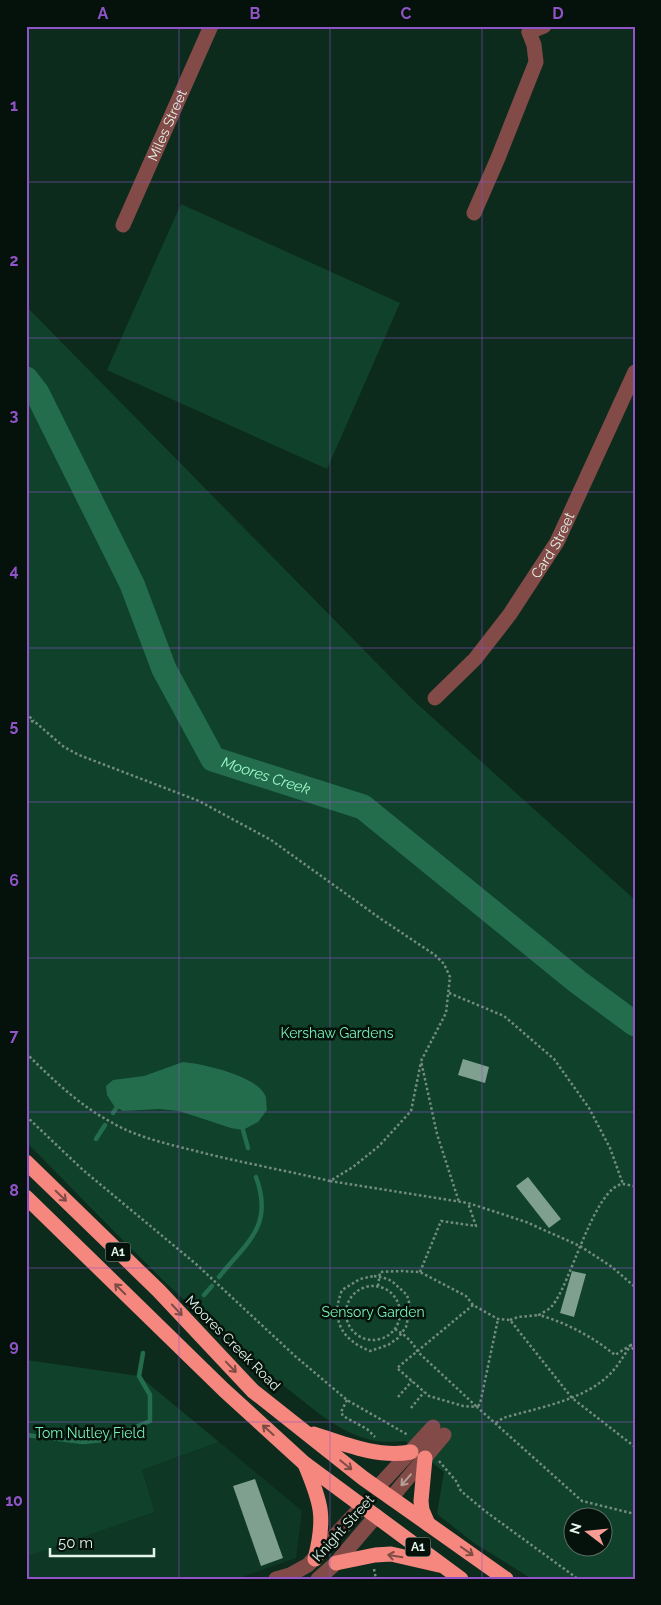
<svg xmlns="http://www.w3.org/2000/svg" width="661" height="1605" font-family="Raleway,sans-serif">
<rect width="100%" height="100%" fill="#0d2b1d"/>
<polygon fill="#0f3725" points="219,1442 302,1511 296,1558 236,1579 26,1579 26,1557 155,1512 142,1470"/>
<g fill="#0f412b" fill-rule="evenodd">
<polygon points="181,204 400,303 327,469 107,370"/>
<path d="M26 306 414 701 635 900V1579H532L474 1543 437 1514 444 1472 405 1441C391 1442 377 1443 364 1438 335 1429 311 1407 288 1389 192 1316 111 1227 26 1142ZM574 1518H604V1548H574Z"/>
<polygon points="26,1360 139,1376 219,1442 142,1470 155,1512 26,1557"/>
</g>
<path fill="#246d4c" d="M183 1062C203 1064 255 1075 265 1095 267 1098 266 1106 267 1110L258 1122 243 1130 231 1128 179 1111 159 1109 123 1111 114 1106 107 1095 106 1086 113 1080 144 1076Z"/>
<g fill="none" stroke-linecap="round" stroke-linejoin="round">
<g stroke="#246d4c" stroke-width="4.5">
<polyline points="113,1113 117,1107"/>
<polyline points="243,1130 248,1148"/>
<polyline points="96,1139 105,1125"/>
<path d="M219 1277C247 1242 274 1226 256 1177"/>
<polyline points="204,1295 212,1286"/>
<polyline points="26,1435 83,1442 104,1440 150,1421 150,1395 139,1376 143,1353"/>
</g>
<path stroke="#246d4c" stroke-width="25" id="s1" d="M26 379 37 393 132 584 164 669 213 759 363 807 578 982 635 1024"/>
</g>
<g fill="#7fa08e">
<polygon points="463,1059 489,1067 485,1083 458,1075"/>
<polygon points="528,1177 561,1219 549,1228 516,1186"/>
<polygon points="572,1271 586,1274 574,1317 560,1313"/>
<polygon points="255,1479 283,1558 261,1566 233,1486"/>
</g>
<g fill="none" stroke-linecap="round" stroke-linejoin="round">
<g stroke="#748c80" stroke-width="2.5" stroke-dasharray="2.5 2.5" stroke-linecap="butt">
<polyline points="26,713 34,721"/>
<polyline points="26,720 35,722 64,747 79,755 199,801 271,840 381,919 435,955 444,964 450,977 446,1013 421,1061 437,1134 459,1202"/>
<polyline points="449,993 504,1016 554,1059 589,1108 610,1148 623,1184"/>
<path d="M26 1053C51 1078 78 1104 109 1121 134 1136 163 1143 192 1150 237 1162 284 1170 330 1181L353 1167 379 1146 411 1111 421 1062"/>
<polyline points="26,1116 83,1170 196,1264 295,1356 347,1400 408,1435"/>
<polyline points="330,1181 468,1203 502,1214 526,1222 580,1246 612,1267 635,1287"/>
<path d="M635 1186C631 1186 627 1184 623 1184 594 1187 571 1284 552 1306 549 1310 543 1312 539 1315 567 1323 593 1337 615 1355L631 1345 635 1353"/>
<polyline points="420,1272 441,1221 476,1226 468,1203"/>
<path d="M374 1276 388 1279 394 1283 407 1295 409 1302V1314L406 1327 398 1338 388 1345 370 1351C342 1340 330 1320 342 1290L360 1279Z"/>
<polyline points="378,1286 380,1272 401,1271 420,1272 466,1296 473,1305 498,1319 510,1320 572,1398 635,1447"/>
<circle cx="373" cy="1313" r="27"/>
<polyline points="473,1305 397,1368 429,1396 463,1406 477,1407 582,1501 635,1514"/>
<polyline points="510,1320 518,1317 539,1315"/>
<path d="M395 1329C405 1335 412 1341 418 1352L477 1407 480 1404 498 1319"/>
<polyline points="398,1397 412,1381"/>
<polyline points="347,1400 341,1412 343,1416 367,1429 375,1437"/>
<polyline points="411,1408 424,1392"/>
<path d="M496 1423 503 1418C537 1408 585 1400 610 1374 618 1366 624 1355 631 1345L635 1343"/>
<polyline points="439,1461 456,1481 461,1491 485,1511 578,1579"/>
<polyline points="374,1569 376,1579"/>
</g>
<g stroke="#834b47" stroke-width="15">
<polyline points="529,32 544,26"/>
<polyline points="474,213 498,158 536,62 534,45 529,32"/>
<path id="s2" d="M123 225 211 26"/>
<path id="s3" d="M435 698 475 659 510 614 557 542 635 372"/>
<polyline points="377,1488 433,1427"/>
<polyline points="391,1498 444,1435"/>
<polyline points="276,1579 290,1575 308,1565 362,1506"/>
<polyline points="318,1579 336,1563 376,1516"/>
</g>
<g stroke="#f6877e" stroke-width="15">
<polyline points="26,1162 159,1291 253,1391 363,1478 506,1579"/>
<polyline points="26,1197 224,1390 304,1463 461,1579"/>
<path d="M314 1434C344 1444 378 1458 411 1452"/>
<polyline points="425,1458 421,1501 422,1510 428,1524"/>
<path d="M305 1464C321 1502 326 1517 315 1559"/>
<polyline points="336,1563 375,1555 391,1554 439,1565"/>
</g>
</g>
<defs><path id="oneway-shaft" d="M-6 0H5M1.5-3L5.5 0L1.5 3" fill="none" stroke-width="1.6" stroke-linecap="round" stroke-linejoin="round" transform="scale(1.25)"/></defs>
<g stroke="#7e4c44">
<use href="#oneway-shaft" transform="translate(61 1196) rotate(44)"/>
<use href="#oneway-shaft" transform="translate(120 1289) rotate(-135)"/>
<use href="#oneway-shaft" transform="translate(177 1310) rotate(47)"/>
<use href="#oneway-shaft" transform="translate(231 1367) rotate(46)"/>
<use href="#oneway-shaft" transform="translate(268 1430) rotate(-138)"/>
<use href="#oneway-shaft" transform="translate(346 1465) rotate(39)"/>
<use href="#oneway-shaft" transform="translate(467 1551) rotate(35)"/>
<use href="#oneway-shaft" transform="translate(395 1556) rotate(-171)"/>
</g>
<use stroke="#b3a098" href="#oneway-shaft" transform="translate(406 1480) rotate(131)"/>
<path fill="none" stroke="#9054c8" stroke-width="1" stroke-opacity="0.55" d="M179 26V1579M330 26V1579M482 26V1579M26 182H635M26 338H635M26 492H635M26 648H635M26 802H635M26 958H635M26 1112H635M26 1268H635M26 1422H635"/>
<g text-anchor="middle" stroke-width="5" stroke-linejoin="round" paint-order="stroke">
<g fill="#05110b" stroke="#a0b0a7" stroke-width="1">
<rect x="105.5" y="1242.5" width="25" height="19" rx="4"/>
<rect x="405.5" y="1537.5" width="25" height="19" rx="4"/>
</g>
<g font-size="12" font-weight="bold" fill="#e3f4ea">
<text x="118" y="1256">A1</text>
<text x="418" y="1551">A1</text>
</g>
<g font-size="14" fill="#e3f4ea" stroke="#05110b">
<text dy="5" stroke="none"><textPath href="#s2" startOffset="109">Miles Street</textPath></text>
<text dy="5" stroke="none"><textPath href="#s3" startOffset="194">Card Street</textPath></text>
<text transform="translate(233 1343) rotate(45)" y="5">Moores Creek Road</text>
<text transform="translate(343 1528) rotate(-48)" y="5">Knight Street</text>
</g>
<g font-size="14" fill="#78f4b8" stroke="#05110b">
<text x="337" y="1038">Kershaw Gardens</text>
<text x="373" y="1317">Sensory Garden</text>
<text x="90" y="1438">Tom Nutley Field</text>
</g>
<g font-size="15" font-style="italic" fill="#9cfaca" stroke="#05110b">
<text dy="5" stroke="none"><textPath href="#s1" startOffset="480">Moores Creek</textPath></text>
</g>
</g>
<rect width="661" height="1605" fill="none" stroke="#05110b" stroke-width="55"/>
<g transform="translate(588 1532) rotate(286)"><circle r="24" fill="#05110b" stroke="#5e6c64"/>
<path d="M0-4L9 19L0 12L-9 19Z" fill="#f59c94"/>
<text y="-8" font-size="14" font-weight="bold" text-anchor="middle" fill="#e3f4ea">N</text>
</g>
<path d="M50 1548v8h104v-8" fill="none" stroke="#e3f4ea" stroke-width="2.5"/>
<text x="58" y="1548" font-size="15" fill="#e3f4ea" stroke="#05110b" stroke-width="4" paint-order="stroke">50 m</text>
<rect x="28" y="28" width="606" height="1550" fill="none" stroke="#9054c8" stroke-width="2"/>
<g font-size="16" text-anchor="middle" font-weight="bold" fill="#9054c8">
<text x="103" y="19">A</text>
<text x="255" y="19">B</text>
<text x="406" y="19">C</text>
<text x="558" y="19">D</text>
<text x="14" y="111">1</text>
<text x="14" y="266">2</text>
<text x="14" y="421">3</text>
<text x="14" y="576">4</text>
<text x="14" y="731">5</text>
<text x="14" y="886">6</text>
<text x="14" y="1041">7</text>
<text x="14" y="1196">8</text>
<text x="14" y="1351">9</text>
<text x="14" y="1506">10</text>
</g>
</svg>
